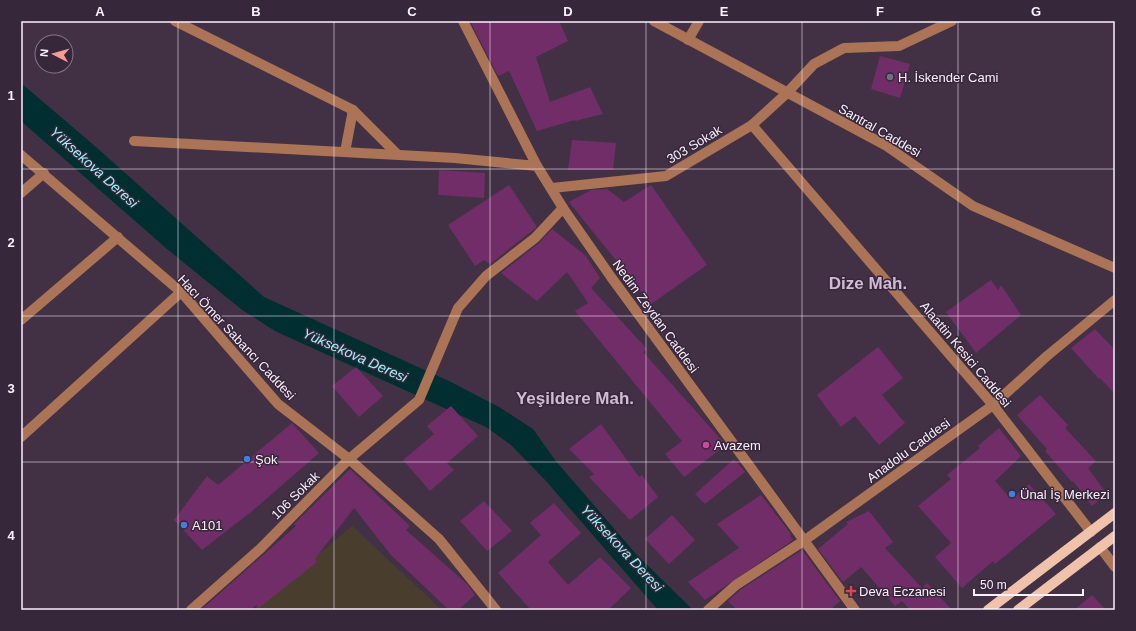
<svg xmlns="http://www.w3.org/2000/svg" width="1136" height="631" font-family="Helvetica,sans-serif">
<rect width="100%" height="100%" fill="#423144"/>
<polygon fill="#493e2e" points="352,526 442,610 253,610"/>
<polygon fill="#002e31" points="21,83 96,147 264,297 451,382 499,407 533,429 555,460 636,554 693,610 658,610 546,481 511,445 486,427 275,331 241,309 167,249 21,121"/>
<g fill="#712d67">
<polygon points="470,21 559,21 568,41 536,57 550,102 590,87 603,114 575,121 575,120 537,131 509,71 498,76"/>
<polygon points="880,56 910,64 900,98 871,89"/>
<polygon points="572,140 616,143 613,170 568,170"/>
<polygon points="439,170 485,173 484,198 438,195"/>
<polygon points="509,185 537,227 490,264 484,260 475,266 448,225"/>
<polygon points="651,185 707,265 651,304 569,202 591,190 607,189 624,202"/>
<polygon points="552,229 586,256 600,278 591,288 647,349 643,352 726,445 684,477 665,454 682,441 575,311 588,303 567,272 537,301 501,273 539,243"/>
<polygon points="991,280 998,290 1001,285 1021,315 976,353 946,312"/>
<polygon points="1095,329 1115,350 1115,394 1100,378 1099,379 1071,348"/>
<polygon points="878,347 903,378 882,395 905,423 879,445 855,416 841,427 817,395"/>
<polygon points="356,367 383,396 359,417 332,386"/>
<polygon points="1040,395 1068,425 1065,428 1096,461 1088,468 1107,494 1092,506 1073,481 1072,482 1045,451 1047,449 1017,415"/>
<polygon points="451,406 478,436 447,463 454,470 430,491 403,460 434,434 427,426"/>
<polygon points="292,423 319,453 251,512 202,550 174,520 207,476 218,485"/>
<polygon points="601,424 639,477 642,475 658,497 630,520 589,477 594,474 569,449"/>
<polygon points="999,428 1021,456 995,481 1011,499 1029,484 1056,514 995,564 993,561 962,588 935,557 951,543 918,506 951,479 947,475 980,448 978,446"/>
<polygon points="734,459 745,472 705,504 695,494"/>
<polygon points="350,469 410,526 406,530 467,584 475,595 458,610 449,610 391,555 354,508 315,559 317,562 259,608 256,605 250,610 201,610 296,526 294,524"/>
<polygon points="761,495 791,534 790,536 793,540 705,600 688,582 739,548 717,524"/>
<polygon points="484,501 512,531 487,551 460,521"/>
<polygon points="554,503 581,533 548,562 568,585 600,557 631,588 608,610 531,610 498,573 541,535 530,523"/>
<polygon points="869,511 893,542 885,548 922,588 927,583 952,610 910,610 902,601 895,606 861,567 843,582 818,549 848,524 846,522"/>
<polygon points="672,515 695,540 669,564 645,539"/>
<polygon points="802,550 840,601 830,610 737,610 728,601 740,590"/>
<polygon points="1092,595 1106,610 1074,610"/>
</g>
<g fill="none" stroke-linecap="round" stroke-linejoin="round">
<g stroke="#ab7456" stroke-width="10">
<polyline points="175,21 353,110 397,154"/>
<polyline points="463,21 537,166 563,208 611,277 855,610"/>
<polyline points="654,21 885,145 973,206 1115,268"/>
<polyline points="688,40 699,21"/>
<polyline points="752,125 993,405 1091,532"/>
<polyline points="134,141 455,158 537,166"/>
<polyline points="345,152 353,110"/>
<polyline points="21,155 181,292 278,404 349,459 439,539 496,610"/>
<polyline points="552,188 666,176 752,125 787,93 814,64 844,48 899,46 952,21"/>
<polyline points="21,193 44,173"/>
<polyline points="21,320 118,237"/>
<polyline points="21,437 181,292"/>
<polyline points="1100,547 1115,567"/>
<polyline points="191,610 260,549 349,459 419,400 458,308 486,276 535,238 563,208"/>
<polyline points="708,610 736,585 805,540 993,405 1047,356 1115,300"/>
</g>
<g stroke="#f0c2aa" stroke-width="10">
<polyline points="988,610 1115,513"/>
<polyline points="1018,610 1115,536"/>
</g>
</g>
<path fill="none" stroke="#fbf0fd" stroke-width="1" stroke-opacity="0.55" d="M178 21V610M334 21V610M490 21V610M646 21V610M802 21V610M958 21V610M21 169H1115M21 316H1115M21 462H1115"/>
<circle fill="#6b7280" stroke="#37273a" stroke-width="1.5" cx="890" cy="77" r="4"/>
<circle fill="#d1479c" stroke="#37273a" stroke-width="1.5" cx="706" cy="445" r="4"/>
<g fill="#3f7fe0" stroke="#37273a" stroke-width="1.5">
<circle cx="247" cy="459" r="4"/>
<circle cx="1012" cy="494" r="4"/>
<circle cx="184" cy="525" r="4"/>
</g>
<path fill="#e0444e" stroke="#37273a" stroke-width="1.5" d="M849 585h4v4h4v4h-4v4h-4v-4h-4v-4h4z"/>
<g text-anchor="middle" stroke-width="3" stroke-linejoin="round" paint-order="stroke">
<g font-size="13" fill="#fbf0fd" stroke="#37273a" text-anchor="start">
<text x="898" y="82">H. İskender Cami</text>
<text x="714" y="450">Avazem</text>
<text x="255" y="464">Şok</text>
<text x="1020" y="499">Ünal İş Merkezi</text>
<text x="192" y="530">A101</text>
<text x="859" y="596">Deva Eczanesi</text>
</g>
<g font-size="13" fill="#fbf0fd" stroke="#37273a">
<text transform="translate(880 130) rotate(30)" y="5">Santral Caddesi</text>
<text transform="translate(694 144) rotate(-31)" y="5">303 Sokak</text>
<text transform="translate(656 316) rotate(54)" y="5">Nedim Zeydan Caddesi</text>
<text transform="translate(237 337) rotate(47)" y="5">Hacı Ömer Sabancı Caddesi</text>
<text transform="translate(966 354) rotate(50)" y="5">Alaattin Kesici Caddesi</text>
<text transform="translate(908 450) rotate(-36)" y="5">Anadolu Caddesi</text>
<text transform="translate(295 495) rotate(-45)" y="5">106 Sokak</text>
</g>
<g font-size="14" font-style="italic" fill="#97f6fc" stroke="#37273a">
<text transform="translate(94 167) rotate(42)" y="5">Yüksekova Deresi</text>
<text transform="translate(355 355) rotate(24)" y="5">Yüksekova Deresi</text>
<text transform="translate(622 548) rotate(47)" y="5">Yüksekova Deresi</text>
</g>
<g font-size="17" font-weight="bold" fill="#d1bbd4" stroke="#37273a">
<text x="868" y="289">Dize Mah.</text>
<text x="575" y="404">Yeşildere Mah.</text>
</g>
</g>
<rect width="1136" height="631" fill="none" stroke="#37273a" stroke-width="44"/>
<g transform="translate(54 54) rotate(276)"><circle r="19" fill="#37273a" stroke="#857788"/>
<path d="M0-3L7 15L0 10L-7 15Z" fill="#f59c93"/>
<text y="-6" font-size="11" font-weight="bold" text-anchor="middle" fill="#fbf0fd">N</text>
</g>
<path d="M974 589v6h109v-6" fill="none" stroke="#fbf0fd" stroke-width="2"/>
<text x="980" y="589" font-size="12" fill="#fbf0fd" stroke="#37273a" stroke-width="3" paint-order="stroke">50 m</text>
<rect x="22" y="22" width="1092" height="587" fill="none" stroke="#fbf0fd" stroke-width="1.5"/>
<g font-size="13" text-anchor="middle" font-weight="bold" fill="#fbf0fd">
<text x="100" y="16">A</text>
<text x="256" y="16">B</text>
<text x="412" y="16">C</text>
<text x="568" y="16">D</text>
<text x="724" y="16">E</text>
<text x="880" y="16">F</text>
<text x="1036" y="16">G</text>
<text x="11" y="100">1</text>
<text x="11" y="247">2</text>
<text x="11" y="393">3</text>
<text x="11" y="540">4</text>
</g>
</svg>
